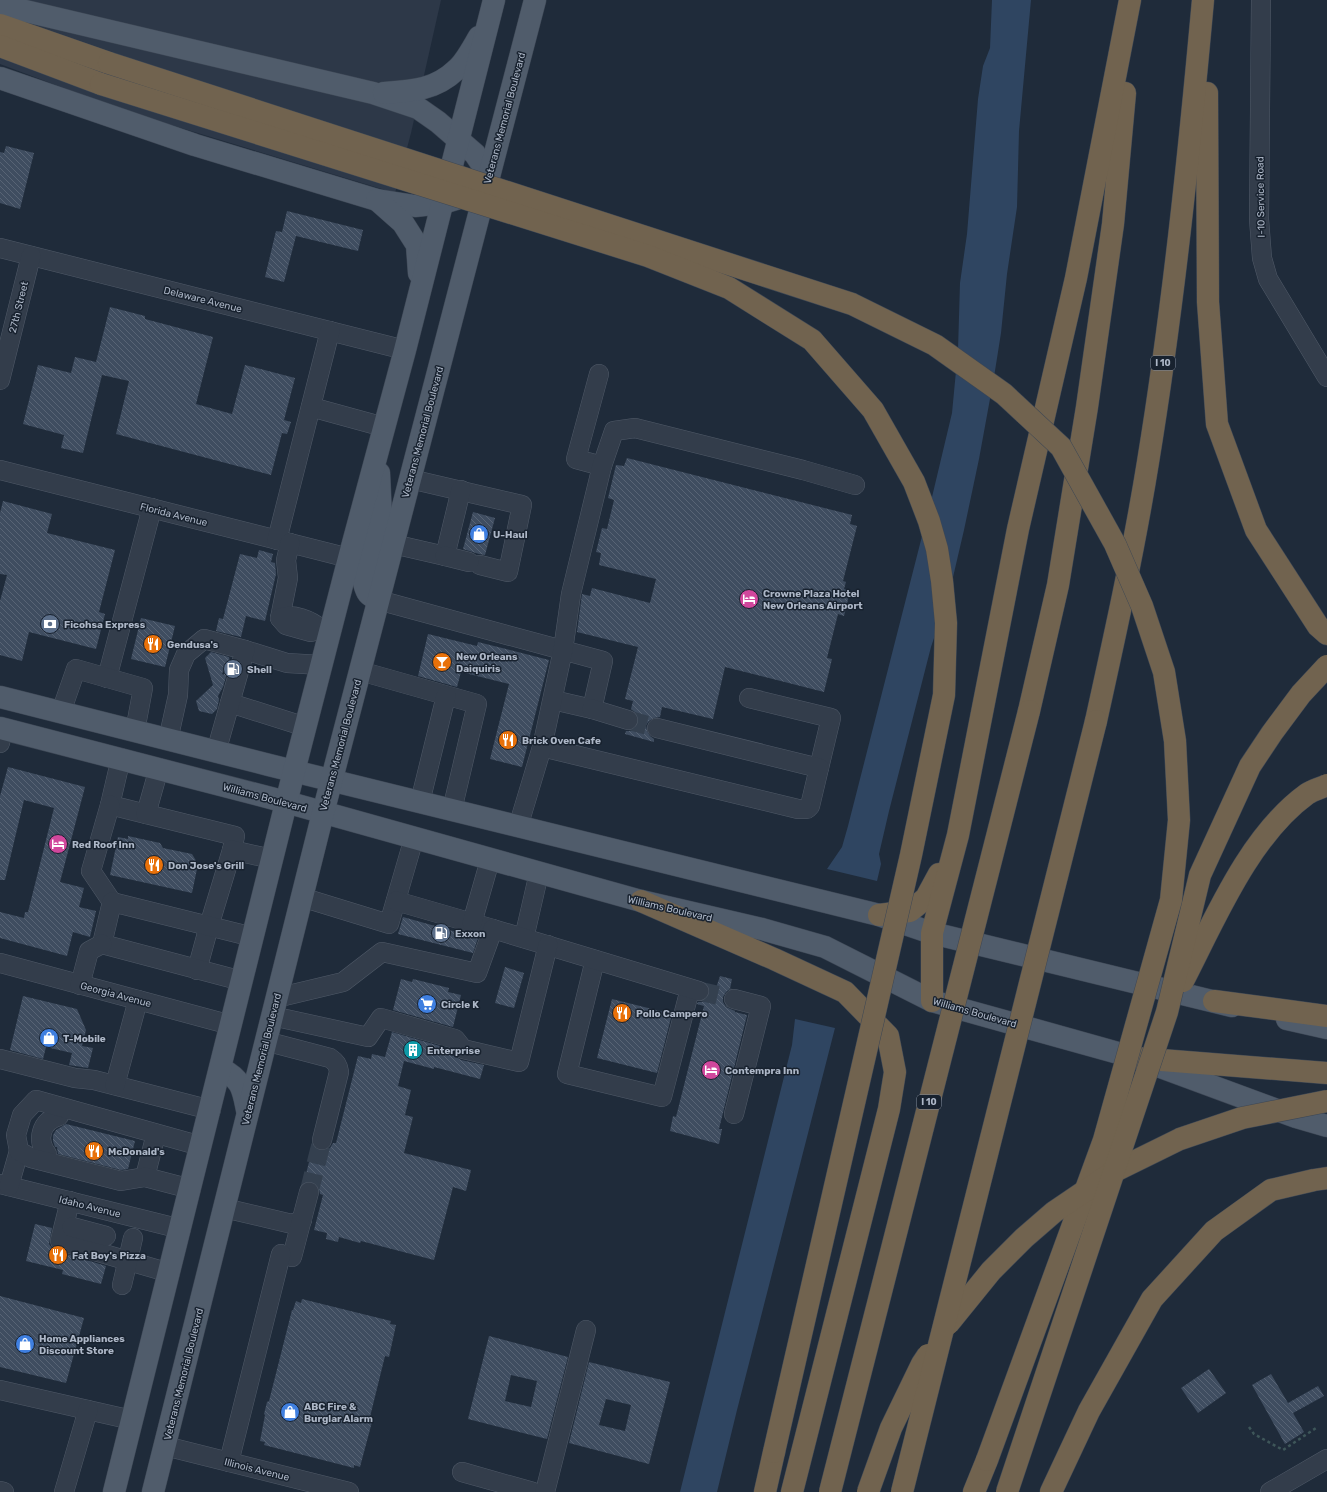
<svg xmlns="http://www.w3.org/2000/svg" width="1327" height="1492" font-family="Rubik,sans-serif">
<defs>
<pattern id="building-back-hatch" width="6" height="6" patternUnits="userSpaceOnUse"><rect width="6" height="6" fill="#3f4d60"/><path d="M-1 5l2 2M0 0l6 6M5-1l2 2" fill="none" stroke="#586475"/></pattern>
</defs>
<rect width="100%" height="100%" fill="#1f2b3a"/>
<polygon fill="#2d3848" points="0,0 441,0 411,133 395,193 122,110 0,64"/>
<g fill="#2f4561">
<polygon points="992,0 1031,0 1019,131 1017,207 1007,274 1001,333 994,377 979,459 964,530 950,590 931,647 889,811 879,854 881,864 877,881 827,869 842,847 848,826 932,497 952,413 958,350 960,283 967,234 978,99 983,66 990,48"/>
<polygon points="795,1019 835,1028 737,1410 717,1492 680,1492 792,1045"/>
</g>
<g fill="url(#building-back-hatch)" fill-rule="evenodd">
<polygon points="6,146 34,153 20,209 0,203 0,152 4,153"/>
<polygon points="287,211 363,230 358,251 296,236 284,282 265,277 276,231 282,232"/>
<polygon points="110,307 145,316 145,319 213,337 196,404 232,414 245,365 295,378 284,420 291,422 287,434 282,433 271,475 116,434 129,381 102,375 83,453 61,448 64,435 23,424 38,365 71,373 75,357 96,362"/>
<polygon points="627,458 852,515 850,524 857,526 843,581 846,582 844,589 850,591 844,616 838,614 827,658 832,659 824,692 725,667 713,719 662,707 660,717 654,718 649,721 646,725 647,731 650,736 654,739 654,742 625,734 626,731 631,731 635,728 639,723 639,718 636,713 631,709 633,701 625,699 638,647 577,632 582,594 590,596 592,588 650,603 656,579 599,565 601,553 596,552 602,528 607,529 614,500 608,498 616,465 624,466"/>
<polygon points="3,501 52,514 47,533 115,550 99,612 105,614 96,649 29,632 22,661 0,655 0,601 7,575 0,574 0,513"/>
<polygon points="473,512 495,518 485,555 479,554 463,549"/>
<polygon points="259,550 273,554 271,562 275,563 276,574 265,621 246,616 241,637 216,631 219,618 223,619 240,554 257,558"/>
<polygon points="141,618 175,626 165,667 131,659"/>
<polygon points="428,634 477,646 478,642 549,660 522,767 490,759 509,684 461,672 457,687 418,676"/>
<polygon points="211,652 229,657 230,662 229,666 222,673 223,675 228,670 223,687 218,696 219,700 217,709 212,714 199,711 196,701 213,685 205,658"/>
<polygon points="8,767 85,787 60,882 84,888 79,907 96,911 90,937 73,932 67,956 0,938 0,912 24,918 25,912 28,912 54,808 24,800 5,880 0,880 0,796"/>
<polygon points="128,836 160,843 163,848 192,854 198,864 192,893 110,875 118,837 128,839"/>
<polygon points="403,917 478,938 473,953 398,934"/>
<polygon points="505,967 524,973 514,1008 495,1003"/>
<polygon points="720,976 732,979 730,989 726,992 723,997 723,1002 726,1007 735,1011 735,1012 747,1015 719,1129 722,1129 719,1144 670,1131 673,1116 676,1117 704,1006 697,1004 698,1002 702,1002 707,999 710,994 709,986 716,988"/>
<polygon points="401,979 412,982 413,979 449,988 448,992 461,995 453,1027 393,1010"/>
<polygon points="23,996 77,1009 86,1030 82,1046 93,1048 88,1068 69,1065 72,1053 46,1047 43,1059 10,1050"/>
<polygon points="612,999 672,1014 657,1073 597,1058"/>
<polygon points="392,1032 440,1046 439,1051 454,1056 461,1060 484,1065 480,1079 434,1067 434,1069 404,1061 398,1086 411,1090 405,1115 413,1117 404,1153 471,1170 466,1191 453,1187 434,1260 361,1241 360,1243 339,1237 338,1242 326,1239 327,1233 314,1230 323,1195 320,1194 319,1189 316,1184 311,1181 304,1182 313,1146 319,1151 325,1151 330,1148 333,1143 336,1143 358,1056 371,1059 372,1054 385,1057"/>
<polygon points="66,1124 135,1141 128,1169 121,1170 58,1154 57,1147 55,1147 53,1141 53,1135 56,1130"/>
<polygon points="35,1224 52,1228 49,1244 52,1248 57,1251 106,1266 101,1284 62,1274 63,1270 26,1261"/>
<polygon points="0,1296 84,1318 66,1383 0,1367"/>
<polygon points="302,1299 391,1321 390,1324 396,1325 389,1357 385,1356 369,1421 372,1422 360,1467 354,1465 354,1468 264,1445 265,1442 260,1441 265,1415 264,1414 267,1402 269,1401 292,1310 293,1310 296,1301 301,1303"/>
<path d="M489 1336 568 1357 547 1439 468 1419ZM511 1375 537 1381 531 1407 505 1401Z"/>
<path d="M589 1362 670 1382 649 1464 569 1443ZM606 1399 631 1405 625 1431 599 1425Z"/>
<polygon points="1209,1369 1226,1393 1198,1413 1181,1388"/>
<polygon points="1271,1374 1288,1403 1318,1386 1324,1396 1293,1413 1304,1432 1285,1444 1252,1385"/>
</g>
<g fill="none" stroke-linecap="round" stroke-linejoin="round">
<g stroke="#34404f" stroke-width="19" stroke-dasharray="19 10" stroke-linecap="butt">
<polyline points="628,720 657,728"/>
<polyline points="699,991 734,999"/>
<polyline points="309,1192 322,1140"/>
</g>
<g stroke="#505a68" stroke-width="20">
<g id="minor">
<polyline points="1261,0 1259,219 1262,258 1268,279 1327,377"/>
<polyline points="0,248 405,350"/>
<polyline points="599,374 576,459 602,466"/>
<polyline points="0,380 31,256"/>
<polyline points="311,407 384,427"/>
<polyline points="0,470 349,558"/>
<polyline points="410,479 522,505 508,572 480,565"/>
<polyline points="277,540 330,331"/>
<polyline points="393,544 445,556 461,490"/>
<polyline points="445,556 469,562"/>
<polyline points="378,600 603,661 592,709 553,700"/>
<polyline points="280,618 288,578 286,560 290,543"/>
<path d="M321 629C311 620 293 613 280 618L286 625 311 632 321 629 330 631"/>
<polyline points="245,650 287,663 321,665"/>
<polyline points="360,671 477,704 452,810"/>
<polyline points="107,678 152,508"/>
<polyline points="749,698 831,718 819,768"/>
<polyline points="230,703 306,727"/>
<polyline points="592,709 628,720"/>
<polyline points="61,712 76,669 143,688 135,731"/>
<polyline points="168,740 178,695 179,670 186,654 204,639 245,650 216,752"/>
<polyline points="0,743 3,729"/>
<polyline points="542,747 798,809 807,809 810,806 819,768 657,728"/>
<polyline points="121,758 110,805 146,814"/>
<polyline points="159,768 146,814 235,836 232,850"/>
<polyline points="420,802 446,696"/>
<polyline points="110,805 91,871 112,902"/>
<polyline points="518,827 542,747 563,650 571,594 602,466 614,431 635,428 803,470 855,485"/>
<polyline points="301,897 389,924 414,838"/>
<polyline points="396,901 493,929"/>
<polyline points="472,923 490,860"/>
<polyline points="524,938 539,873"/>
<polyline points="595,960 567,1074 662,1097 690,989"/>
<polyline points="0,963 231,1025"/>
<polyline points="197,970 209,926 232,850 272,859"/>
<polyline points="242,981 102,944 112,902 253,937"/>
<polyline points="80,985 89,951 102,944"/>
<polyline points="276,998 343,982 382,952 477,973 493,929 699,991"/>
<polyline points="734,999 761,1006 734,1114"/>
<polyline points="272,1016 368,1037 381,1018 455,1039 463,1049 519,1062 548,945"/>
<path d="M265 1041 330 1058C336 1062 338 1065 339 1072L322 1140"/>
<polyline points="0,1059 75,1078 94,1080 211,1110"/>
<polyline points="115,1085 138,1000"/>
<path d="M47 1154C36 1140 41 1121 59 1116"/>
<polyline points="145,1177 156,1134"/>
<polyline points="0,1184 181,1229"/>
<polyline points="9,1186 19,1151"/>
<polyline points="191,1189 145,1177 121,1181 31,1158 19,1151 16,1135 22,1115 36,1100 201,1146"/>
<polyline points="70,1201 60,1241 170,1273"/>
<polyline points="224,1208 292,1224 302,1220"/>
<polyline points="72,1227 106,1236"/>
<polyline points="292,1257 309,1192"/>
<polyline points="122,1285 133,1238"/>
<polyline points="0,1390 132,1420"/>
<polyline points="165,1446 349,1492"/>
<polyline points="229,1462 281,1254"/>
<polyline points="462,1472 533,1492"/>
<polyline points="0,1491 4,1492"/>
<polyline points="64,1492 88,1410"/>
<polyline points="545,1492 586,1330"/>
<polyline points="1270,1492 1327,1459"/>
</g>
</g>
<g stroke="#3c4654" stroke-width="23">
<g id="major">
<polyline points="0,5 373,93 418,108 438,122 475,154 489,175"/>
<polyline points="0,78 195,145 377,200 415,206 443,203 456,199"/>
<path d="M384 93C412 91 435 90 456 70 465 63 473 47 479 37"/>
<polyline points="377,200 403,223 417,245 419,273"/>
<path d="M378 600C368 595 367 594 364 583L381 517 379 473"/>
<polyline points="0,697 269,765 879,915 932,933 1232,1006"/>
<polyline points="0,728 286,802 641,901 762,929 825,947 932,1001 1136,1058 1296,1117 1327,1126"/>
<polyline points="1287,1019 1327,1028"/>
<path d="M221 1069C242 1079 243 1090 247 1110"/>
<polyline points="114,1492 294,771 349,558 405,350 494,0"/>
<polyline points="153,1492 323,813 535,0"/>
</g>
</g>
<g stroke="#3d4755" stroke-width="23">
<g id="highway">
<polyline points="0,25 109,63"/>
<polyline points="0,46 101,84"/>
<polyline points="1207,93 1208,302 1217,424 1256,530 1318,626 1327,634"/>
<polyline points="1029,711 1058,585 1087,407 1113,224 1125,93"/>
<path d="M1096 721C1115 635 1134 549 1148 462 1173 309 1189 155 1203 0"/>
<polyline points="641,901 774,959 845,992 888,1036 895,1072 889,1109 792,1492"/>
<polyline points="879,915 910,911 926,898 939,874"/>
<polyline points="932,1001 932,933 958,835 1018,529 1076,278 1130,0"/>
<polyline points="1214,1001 1327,1016"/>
<polyline points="1136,1058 1327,1073"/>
<polyline points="765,1492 774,1452"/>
<polyline points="974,1492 987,1460"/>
<polyline points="1051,1492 1089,1411 1152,1299 1214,1231 1271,1190 1314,1180 1327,1178"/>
</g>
</g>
<polyline stroke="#3e5659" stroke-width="2.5" stroke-dasharray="3 3" stroke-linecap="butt" points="1249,1427 1254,1434 1283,1450 1316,1428"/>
<use href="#minor" stroke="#333d4b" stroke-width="19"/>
<use href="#major" stroke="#505c6b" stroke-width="22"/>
<use href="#highway" stroke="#71634f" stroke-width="22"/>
<g stroke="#3d4755" stroke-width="23" stroke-linecap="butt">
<g id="highway-bridge">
<polyline points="109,63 852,304 935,345 1004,394 1061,447 1115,544 1142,606 1164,672 1175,741 1179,820 1171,900 1104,1140 987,1460"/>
<polyline points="101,84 648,256 729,288 812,340 873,410 914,482 929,521 937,549 942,581 946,623 944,695 911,855 774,1452"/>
<path d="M1183 981C1215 919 1249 836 1307 794 1313 790 1321 788 1327 785"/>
<polyline points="948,1324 991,1271 1024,1238 1054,1212 1113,1172 1180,1139 1242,1118 1327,1101"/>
<polyline points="830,1492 1029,711"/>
<polyline points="868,1492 891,1428 922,1364 928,1355"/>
<polyline points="902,1492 1096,721"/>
<polyline points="1007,1492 1167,1012 1200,875 1250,766 1272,733 1301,694 1327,666"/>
</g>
</g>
<use href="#highway-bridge" stroke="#71634f" stroke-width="22"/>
</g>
<defs>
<g id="shop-disc" transform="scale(1)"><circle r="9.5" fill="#3f7fe0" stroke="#18222f"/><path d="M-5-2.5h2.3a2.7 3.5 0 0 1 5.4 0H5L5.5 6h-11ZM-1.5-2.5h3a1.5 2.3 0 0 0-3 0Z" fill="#fff"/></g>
<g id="hotel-disc" transform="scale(1)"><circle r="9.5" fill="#d1479c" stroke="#18222f"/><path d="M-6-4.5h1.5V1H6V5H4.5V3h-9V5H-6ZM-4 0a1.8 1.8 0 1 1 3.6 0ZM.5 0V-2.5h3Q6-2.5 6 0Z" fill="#fff"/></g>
<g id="bank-disc" transform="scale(1)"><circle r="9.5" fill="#5c6f8a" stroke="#18222f"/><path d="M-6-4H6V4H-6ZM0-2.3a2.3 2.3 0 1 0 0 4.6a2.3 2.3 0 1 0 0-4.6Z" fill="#fff"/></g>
<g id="restaurant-disc" transform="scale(1)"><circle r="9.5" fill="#e8710a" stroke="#18222f"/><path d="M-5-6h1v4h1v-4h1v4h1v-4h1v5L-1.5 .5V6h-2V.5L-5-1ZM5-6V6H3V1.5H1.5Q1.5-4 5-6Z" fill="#fff"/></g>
<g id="bar-disc" transform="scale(1)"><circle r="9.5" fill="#e8710a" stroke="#18222f"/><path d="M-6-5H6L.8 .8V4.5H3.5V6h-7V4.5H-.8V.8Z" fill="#fff"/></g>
<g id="fuel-disc" transform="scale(1)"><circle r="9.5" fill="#5c6f8a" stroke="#18222f"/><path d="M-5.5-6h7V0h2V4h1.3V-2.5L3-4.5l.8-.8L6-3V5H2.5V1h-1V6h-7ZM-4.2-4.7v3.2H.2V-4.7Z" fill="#fff"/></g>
<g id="supermarket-disc" transform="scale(1)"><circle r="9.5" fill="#3f7fe0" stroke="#18222f"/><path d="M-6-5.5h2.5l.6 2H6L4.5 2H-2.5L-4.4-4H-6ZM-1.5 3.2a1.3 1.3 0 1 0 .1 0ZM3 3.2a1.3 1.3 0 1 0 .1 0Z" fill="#fff"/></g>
<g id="building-disc" transform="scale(1)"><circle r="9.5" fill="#0f9aa8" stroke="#18222f"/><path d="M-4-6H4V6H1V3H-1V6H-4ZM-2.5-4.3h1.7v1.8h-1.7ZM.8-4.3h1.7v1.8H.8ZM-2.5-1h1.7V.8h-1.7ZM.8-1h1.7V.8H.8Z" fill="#fff"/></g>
</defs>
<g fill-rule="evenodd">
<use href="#shop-disc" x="479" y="534"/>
<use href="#hotel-disc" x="749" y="599"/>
<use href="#bank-disc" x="50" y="624"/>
<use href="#restaurant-disc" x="153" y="644"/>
<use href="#bar-disc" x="442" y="662"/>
<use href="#fuel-disc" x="233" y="669"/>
<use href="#restaurant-disc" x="508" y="740"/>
<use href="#hotel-disc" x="58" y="844"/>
<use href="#restaurant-disc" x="154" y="865"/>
<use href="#fuel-disc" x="441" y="933"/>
<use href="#supermarket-disc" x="427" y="1004"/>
<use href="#restaurant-disc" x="622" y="1013"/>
<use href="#shop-disc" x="49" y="1038"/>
<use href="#building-disc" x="413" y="1050"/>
<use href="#hotel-disc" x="711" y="1070"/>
<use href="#restaurant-disc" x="94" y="1151"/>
<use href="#restaurant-disc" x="58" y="1255"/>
<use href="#shop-disc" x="25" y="1344"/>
<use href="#shop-disc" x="290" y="1412"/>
</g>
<g text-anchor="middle" stroke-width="3" stroke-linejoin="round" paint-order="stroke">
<g fill="#18222f" stroke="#808a99" stroke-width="1">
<rect x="1151" y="356" width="24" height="14" rx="3"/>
<rect x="917" y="1095" width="24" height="14" rx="3"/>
</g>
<g font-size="9" font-weight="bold" fill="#adb7c7">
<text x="1163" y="366">I 10</text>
<text x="929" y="1105">I 10</text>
</g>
<g font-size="10" fill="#adb7c7" stroke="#18222f">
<text transform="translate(504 118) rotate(-75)" y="4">Veterans Memorial Boulevard</text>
<text transform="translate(1260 197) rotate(-91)" y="4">I-10 Service Road</text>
<text transform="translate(203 299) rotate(14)" y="4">Delaware Avenue</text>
<text transform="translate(18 307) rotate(-76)" y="4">27th Street</text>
<text transform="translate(422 432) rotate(-75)" y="4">Veterans Memorial Boulevard</text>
<text transform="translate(174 514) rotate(14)" y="4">Florida Avenue</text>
<text transform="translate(340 745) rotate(-75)" y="4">Veterans Memorial Boulevard</text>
<text transform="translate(265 797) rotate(15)" y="4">Williams Boulevard</text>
<text transform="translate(670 908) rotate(13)" y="4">Williams Boulevard</text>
<text transform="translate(116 994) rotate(15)" y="4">Georgia Avenue</text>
<text transform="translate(975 1012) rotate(16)" y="4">Williams Boulevard</text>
<text transform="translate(261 1059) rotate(-76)" y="4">Veterans Memorial Boulevard</text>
<text transform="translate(90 1206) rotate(14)" y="4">Idaho Avenue</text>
<text transform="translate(183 1374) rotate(-76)" y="4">Veterans Memorial Boulevard</text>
<text transform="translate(257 1469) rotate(14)" y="4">Illinois Avenue</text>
</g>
<g font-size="10" font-weight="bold" fill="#adb7c7" stroke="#18222f" text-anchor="start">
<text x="493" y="538">U-Haul</text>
<text x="763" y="597">Crowne Plaza Hotel<tspan x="763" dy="12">New Orleans Airport</tspan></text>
<text x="64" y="628">Ficohsa Express</text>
<text x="167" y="648">Gendusa's</text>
<text x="456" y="660">New Orleans<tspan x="456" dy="12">Daiquiris</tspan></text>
<text x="247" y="673">Shell</text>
<text x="522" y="744">Brick Oven Cafe</text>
<text x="72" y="848">Red Roof Inn</text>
<text x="168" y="869">Don Jose's Grill</text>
<text x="455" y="937">Exxon</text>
<text x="441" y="1008">Circle K</text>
<text x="636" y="1017">Pollo Campero</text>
<text x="63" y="1042">T-Mobile</text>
<text x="427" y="1054">Enterprise</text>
<text x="725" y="1074">Contempra Inn</text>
<text x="108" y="1155">McDonald's</text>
<text x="72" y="1259">Fat Boy's Pizza</text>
<text x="39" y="1342">Home Appliances<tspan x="39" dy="12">Discount Store</tspan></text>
<text x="304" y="1410">ABC Fire &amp;<tspan x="304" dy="12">Burglar Alarm</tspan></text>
</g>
</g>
</svg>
